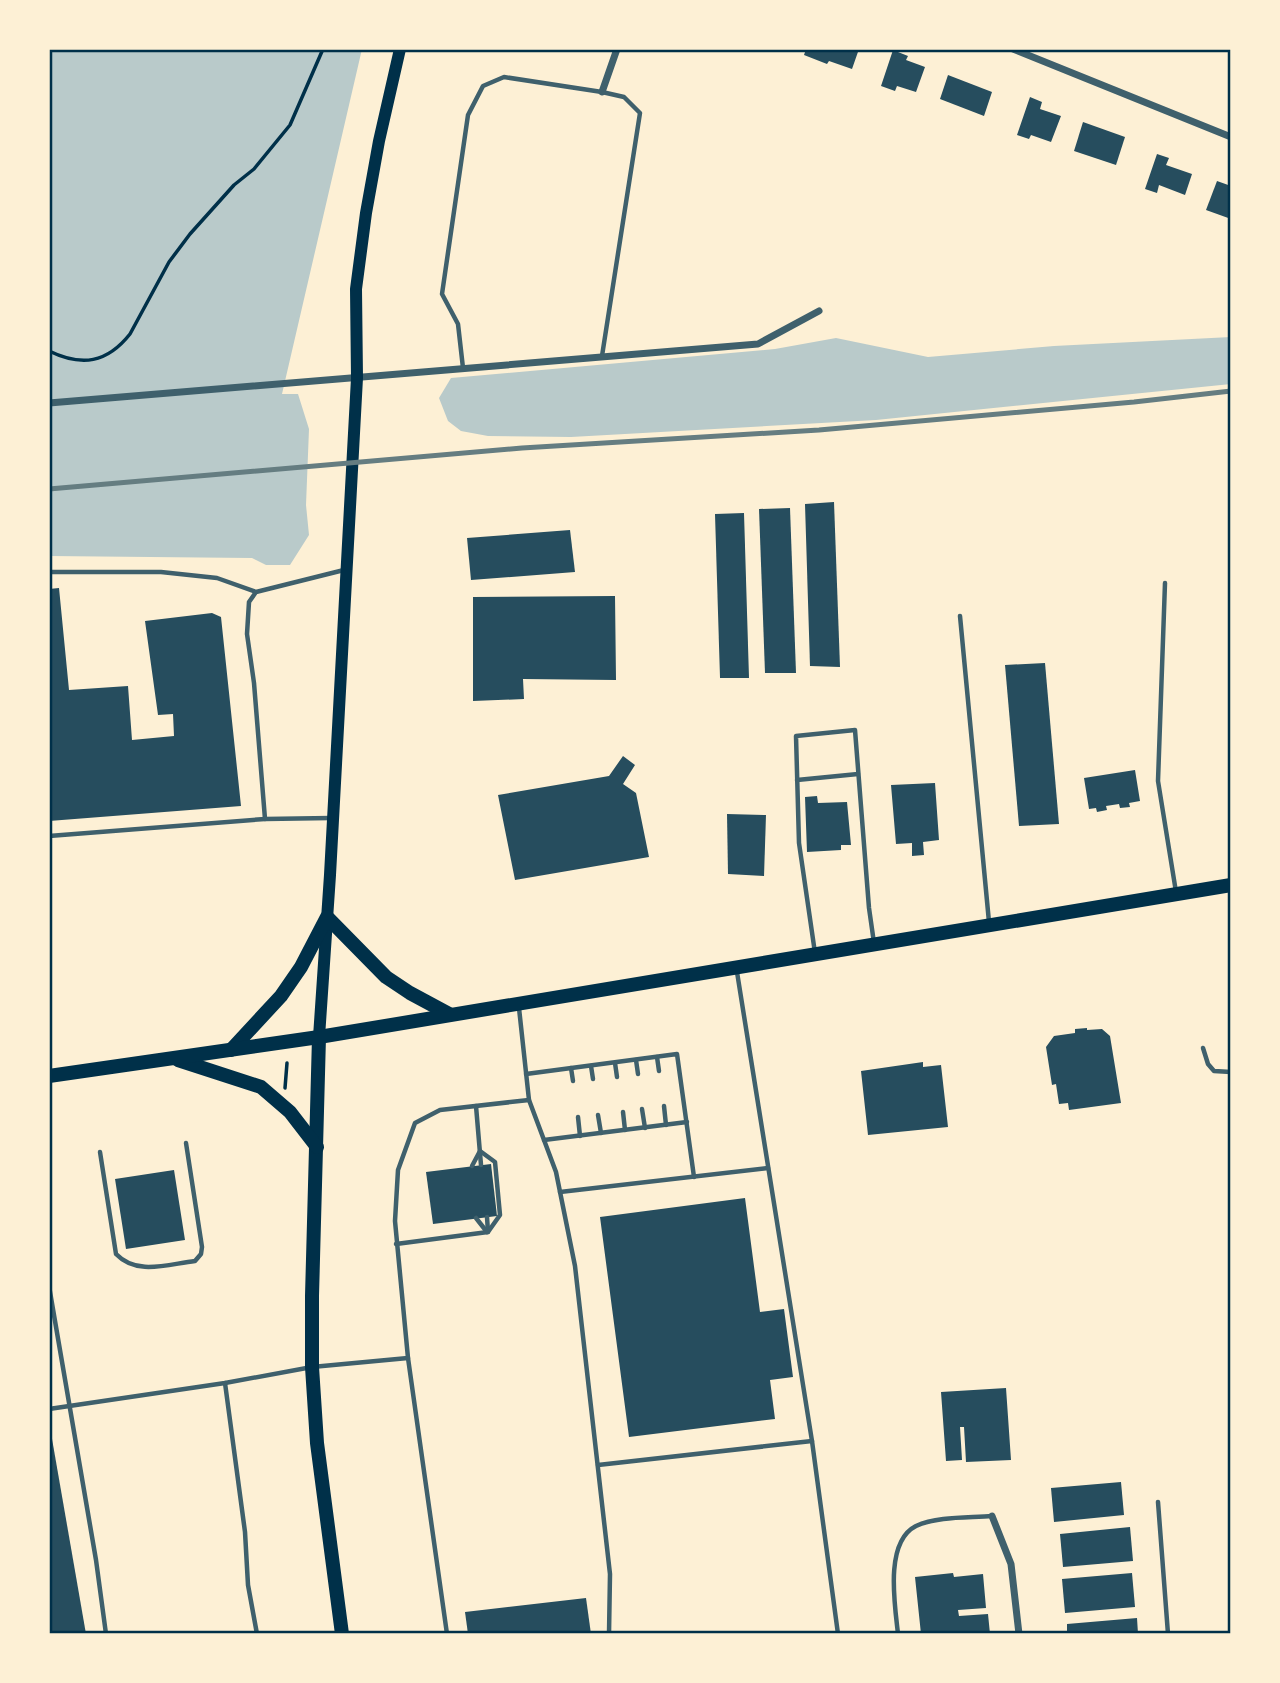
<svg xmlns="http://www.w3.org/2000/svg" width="1280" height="1683" font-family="'Archivo Narrow',sans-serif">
<rect width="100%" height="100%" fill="#fdf0d5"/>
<g fill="#b9caca">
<polygon points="49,49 362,49 282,394 298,394 309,429 306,505 309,535 290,565 266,565 252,558 49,556"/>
<polygon points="1231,337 1231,384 876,420 571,437 488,436 461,431 448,421 439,398 451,378 775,349 836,338 928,357 1054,346"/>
</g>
<g fill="#264d5e">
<polygon points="806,49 859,49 852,69 829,61 827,64 804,55"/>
<polygon points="893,50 908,56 906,60 925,67 916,92 897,86 895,91 881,86"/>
<polygon points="948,75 992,92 984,116 940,99"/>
<polygon points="1030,97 1042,102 1040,109 1061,116 1051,142 1031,135 1029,139 1017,135"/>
<polygon points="1083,122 1125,137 1116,165 1074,151"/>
<polygon points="1157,154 1169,158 1166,165 1192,174 1185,195 1159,185 1157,193 1145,189"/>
<polygon points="1217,181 1231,186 1231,219 1206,210"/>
<polygon points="834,502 840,667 810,666 805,504"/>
<polygon points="790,508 796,673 765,673 759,509"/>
<polygon points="744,513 749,678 720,678 715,514"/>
<polygon points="570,530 575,572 471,580 467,538"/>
<polygon points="59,588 69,690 128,686 132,740 174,736 173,714 158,715 145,621 212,613 221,617 241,806 49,821 49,589"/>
<polygon points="615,596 616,680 523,679 524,699 473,701 473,597"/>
<polygon points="1045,663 1059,824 1019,826 1005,665"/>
<polygon points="623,756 635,765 623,784 636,793 649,857 515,880 498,795 609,776"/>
<polygon points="1135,770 1140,801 1129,803 1130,807 1120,808 1119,804 1106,806 1107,810 1097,812 1096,808 1089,809 1084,778"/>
<polygon points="935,783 939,840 923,842 924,855 912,856 912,843 896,844 891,785"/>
<polygon points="817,796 818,803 847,802 851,845 841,845 841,850 807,852 805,797"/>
<polygon points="727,814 766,815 764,876 728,874"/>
<polygon points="1087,1028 1087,1030 1102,1029 1110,1036 1121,1103 1069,1110 1068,1103 1059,1104 1056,1084 1052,1085 1046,1047 1054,1036 1075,1033 1075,1029"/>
<polygon points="923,1062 923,1067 941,1065 948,1127 868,1135 861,1071"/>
<polygon points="491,1164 497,1216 433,1224 426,1172"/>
<polygon points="174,1170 185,1240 126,1249 115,1179"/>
<polygon points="745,1198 760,1312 784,1309 793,1377 770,1380 775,1419 629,1437 600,1217"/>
<polygon points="1006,1388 1011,1460 966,1462 964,1427 960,1427 962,1460 946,1461 941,1392"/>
<polygon points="49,1433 51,1433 86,1634 49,1634"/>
<polygon points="1121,1482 1124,1515 1054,1522 1051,1488"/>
<polygon points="1130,1527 1133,1561 1063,1567 1060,1534"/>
<polygon points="953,1573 954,1577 983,1574 986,1608 958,1610 959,1616 988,1614 990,1634 921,1634 915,1577"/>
<polygon points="1132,1573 1135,1607 1065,1613 1062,1579"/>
<polygon points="586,1598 591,1634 468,1634 465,1612"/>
<polygon points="1137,1618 1138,1634 1067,1634 1067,1624"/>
</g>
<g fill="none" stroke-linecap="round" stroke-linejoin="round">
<g stroke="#003049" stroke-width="3.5">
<path d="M49 351C82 367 107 363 130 334L169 262 190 234 234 185 254 169 290 125 323 49"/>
<polyline points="285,1088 287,1063"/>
</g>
<g stroke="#3f606c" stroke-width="4.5">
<polyline points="463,368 458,324 442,294 468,115 483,86 504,77 602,92 624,97 640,113 602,356"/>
<polyline points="49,572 161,572 217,578 256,592"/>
<polyline points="1165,583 1158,781 1176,892"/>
<polyline points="960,616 989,922"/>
<polyline points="797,780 858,774"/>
<polyline points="265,819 254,683 247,634 249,602 256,592 344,570"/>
<polyline points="49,836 265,819 331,818"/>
<polyline points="815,953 799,843 796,736 855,730 869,908 874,943"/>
<polyline points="737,972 812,1441 838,1634"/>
<polyline points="519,1008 529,1100 556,1172 575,1266 610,1574 609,1634"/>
<polyline points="1203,1048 1208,1064 1214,1071 1231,1072"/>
<polyline points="657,1057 659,1071"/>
<polyline points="636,1060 638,1074"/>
<polyline points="615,1063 617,1077"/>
<polyline points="591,1066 593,1079"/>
<polyline points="571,1068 573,1081"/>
<polyline points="526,1074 677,1054 694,1177"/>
<polyline points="476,1106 481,1165"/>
<polyline points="664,1106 666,1125"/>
<polyline points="642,1109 645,1128"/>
<polyline points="623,1112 625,1130"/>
<polyline points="598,1115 601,1133"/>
<polyline points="578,1117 580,1136"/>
<polyline points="544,1140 687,1122"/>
<path d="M100 1152 116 1254C137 1276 168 1264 195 1261L201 1254 202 1247 186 1143"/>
<polyline points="560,1192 768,1168"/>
<polyline points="487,1217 488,1232"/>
<polyline points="476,1218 487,1232"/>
<polyline points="396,1244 488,1232 500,1215 495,1162 480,1151 472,1166"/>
<polyline points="49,1286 96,1560 106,1634"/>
<polyline points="408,1358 447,1634"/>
<polyline points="225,1383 245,1532 248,1585 257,1634"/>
<polyline points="49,1409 225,1383 312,1367 408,1358 395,1221 398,1170 415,1123 440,1110 529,1100"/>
<polyline points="598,1465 812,1441"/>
<polyline points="1158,1502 1168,1634"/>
<path d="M898 1634C895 1606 884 1542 916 1526 938 1516 969 1518 992 1516"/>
</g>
<g stroke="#3f606c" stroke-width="7">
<polyline points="1013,49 1231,137"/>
<polyline points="602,92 617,49"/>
<polyline points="49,403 758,344 819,311"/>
<polyline points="992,1516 1011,1564 1019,1634"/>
</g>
<polyline stroke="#003049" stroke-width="12" points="319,1037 330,875 357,378 356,289 366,213 379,141 400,49"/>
<g stroke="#003049" stroke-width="14">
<polyline points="319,1037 312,1296 312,1367 317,1443 342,1634"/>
<polyline points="231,1050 281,996 301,967 327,917 386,977 410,993 449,1014"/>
<polyline points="178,1060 261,1087 290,1112 317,1147"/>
<polyline points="49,1076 319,1037 1231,885"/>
</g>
<polyline stroke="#657d81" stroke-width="5" points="49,489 522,448 819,430 1134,402 1231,391"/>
</g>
<rect width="1280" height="1683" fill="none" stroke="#fdf0d5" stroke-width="102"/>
<rect x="51" y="51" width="1178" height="1581" fill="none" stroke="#003049" stroke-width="2.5"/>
</svg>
